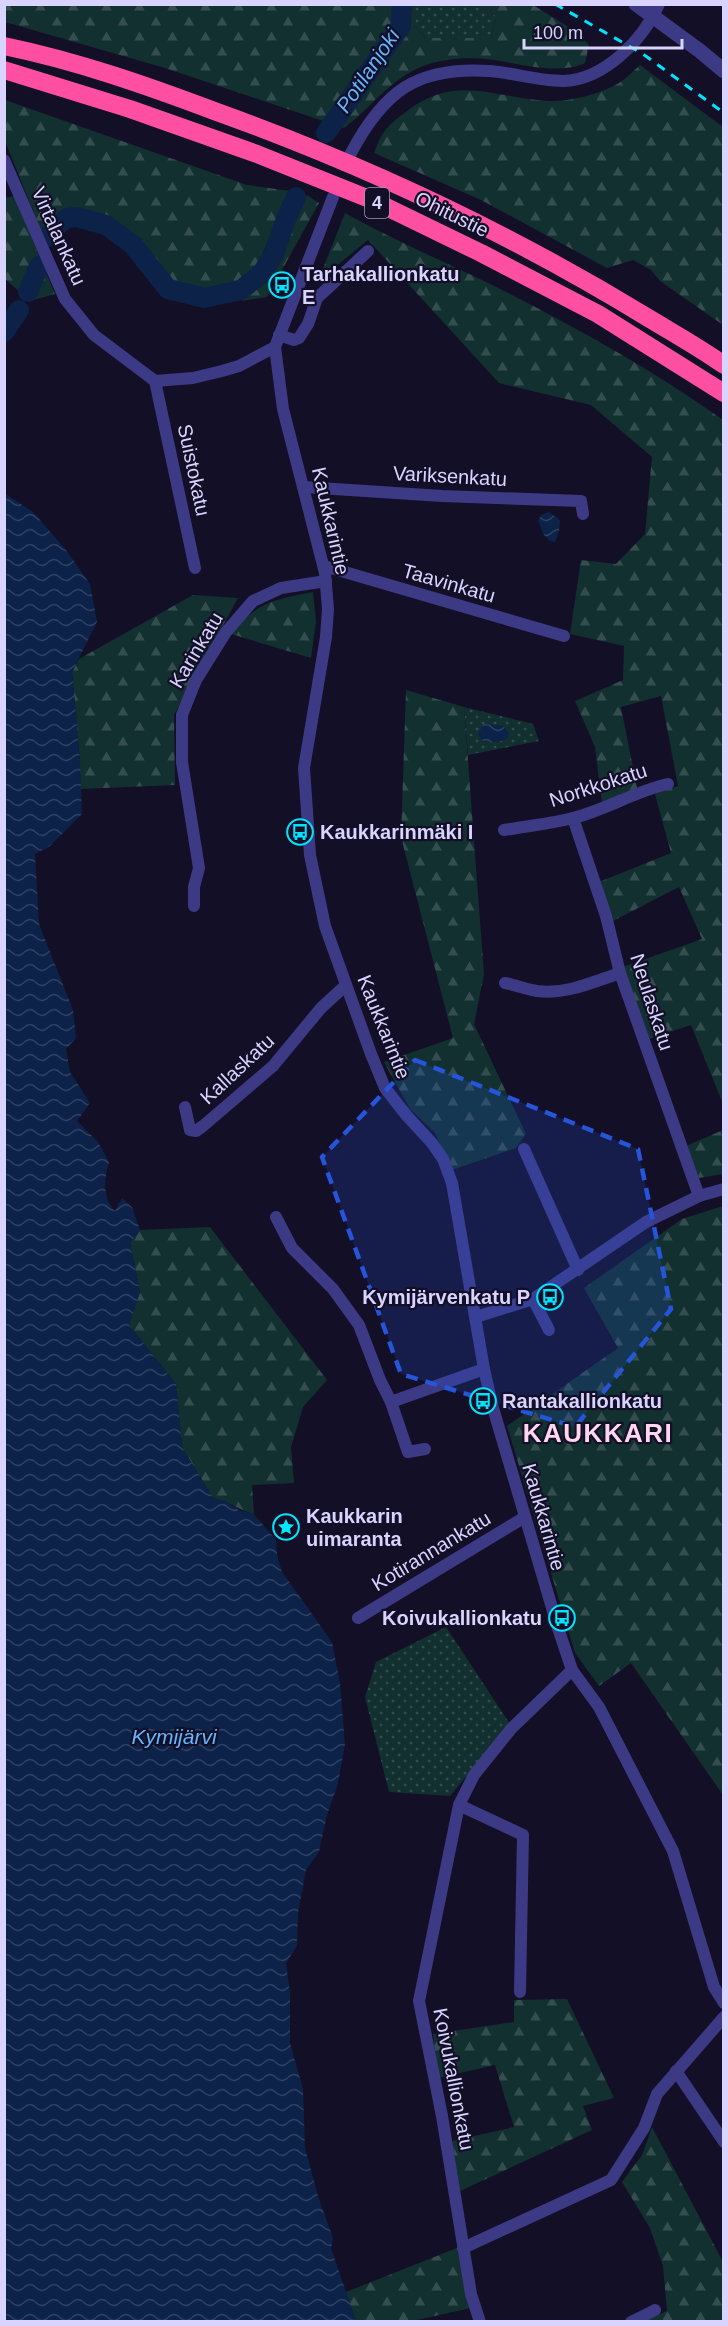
<svg xmlns="http://www.w3.org/2000/svg" width="728" height="2326" font-family="Helvetica,sans-serif">
<defs>
<pattern id="green-dots" width="8" height="8" patternUnits="userSpaceOnUse" patternTransform="scale(1.5)"><rect width="8" height="8" fill="#12302f"/><path d="M2 2h.1M6 6h.1" fill="none" stroke="#344d4e" stroke-width="1.8" stroke-linecap="round"/></pattern>
<pattern id="forest-firs" width="22" height="20" patternUnits="userSpaceOnUse" patternTransform="scale(1.5)"><rect width="22" height="20" fill="#12302f"/><path d="M5 1l3.5 6h-7zM16 11l3.5 6h-7z" fill="#344d4e"/></pattern>
<pattern id="water-waves" width="16" height="10" patternUnits="userSpaceOnUse" patternTransform="scale(1.5)"><rect width="16" height="10" fill="#0c2248"/><path d="M0 5q4-4 8 0t8 0" fill="none" stroke="#2f4163"/></pattern>
</defs>
<rect width="100%" height="100%" fill="#130f26"/>
<g fill="url(#green-dots)">
<polygon points="413,5 483,5 496,16 491,38 426,38 413,25"/>
<polygon points="464,707 533,724 539,741 468,755"/>
<polygon points="446,1627 510,1724 450,1796 389,1792 365,1697 376,1662"/>
</g>
<g fill="url(#forest-firs)">
<path d="M5 4 413 5V25L426 38H491L496 16 483 5H533L575 31 589 45 585 63C558 76 515 62 486 59 466 57 441 59 423 66 389 80 372 107 344 128L165 68 5 22Z"/>
<path d="M640 65 723 127V325L660 281 651 270 633 260 607 268 481 200 374 153C383 130 387 126 407 111 457 73 493 98 548 101 570 102 600 94 619 83 627 78 633 71 640 65Z"/>
<polygon points="5,100 247,185 290,191 255,271 237,284 206,290 170,281 138,238 107,219 64,211 43,236 5,141"/>
<polygon points="307,195 319,203 267,297 241,301 273,271 293,221"/>
<polygon points="14,196 55,294 30,301 5,279 5,198"/>
<path d="M345 213C400 244 458 267 514 296 586 333 657 373 723 420V1104L691 1025 648 1039 623 967 702 939 679 887 611 922 599 882 671 853 655 794 678 786 661 696 621 707 637 788 602 803 595 747 575 701 623 680 624 646 570 634 581 560 616 564 645 534 652 457 591 405 499 383 368 240 318 281Z"/>
<path d="M313 592 316 622 311 658 231 634C259 601 273 600 313 592Z"/>
<polygon points="193,595 238,598 174,715 175,785 80,789 80,760 72,672 79,659"/>
<polygon points="406,690 464,707 484,974 474,1024 526,1134 516,1148 452,1170 435,1133 410,1109 384,1062 453,1038 401,837"/>
<polygon points="723,1130 723,1174 699,1178 686,1146"/>
<polygon points="723,1206 724,1206 723,1795 631,1663 599,1686 575,1653 507,1426 618,1348 584,1288 682,1219"/>
<path d="M210 1227 327 1380 303 1407 291 1447 294 1483 252 1485 254 1514C239 1510 228 1501 213 1498L182 1447 176 1384 129 1325 140 1292 130 1243 140 1230Z"/>
<polygon points="567,1999 614,2098 583,2106 592,2130 460,2191 452,2141 514,2127 495,2065 438,2078 433,2034 514,2022 514,2000"/>
<polygon points="652,2127 723,2262 723,2321 644,2321 667,2311 663,2266 650,2228 622,2182 642,2155"/>
<polygon points="457,2248 471,2308 412,2321 356,2321 346,2292"/>
</g>
<g fill="url(#water-waves)">
<path d="M4 493 33 512 66 550 90 584 97 622 72 672 80 760 82 814 50 846 35 854 39 924 73 1010 76 1038 66 1049 70 1072 90 1103 77 1121 98 1142 109 1162C104 1178 102 1198 115 1211L122 1198 132 1207 140 1230 130 1243 140 1292 129 1325 176 1384 182 1447 213 1498 226 1501 239 1510 254 1514 276 1540 277 1555 282 1572 332 1642 340 1683 345 1744 338 1784 327 1815 319 1852 306 1870 298 1913 297 1946 286 1963 290 1993V2043L303 2089 305 2148 318 2196 333 2238 331 2248 356 2321H5Z"/>
<polygon points="549,512 560,520 559,532 555,542 550,541 544,535 538,521 541,515"/>
<path d="M484 724 503 726 509 733 508 738C500 743 487 744 480 739L478 733Z"/>
</g>
<g fill="none" stroke-linecap="round" stroke-linejoin="round">
<g stroke="#0c2248" stroke-width="20">
<polyline points="326,133 401,26 402,4"/>
<polyline points="48,237 59,224 67,218 77,217 106,225 133,245 168,289 204,298 241,290 262,273 274,254 286,219 296,197"/>
<polyline points="28,292 39,266"/>
<polyline points="4,332 19,310"/>
</g>
<g stroke="#3d3a85" stroke-width="12">
<path d="M351 153C384 91 417 66 490 71 514 73 538 81 563 81 604 80 643 40 659 4"/>
<polyline points="4,160 65,299 94,335 155,381 193,378 222,371 239,366 275,347"/>
<polyline points="333,197 275,347 283,409 325,573 328,609 326,637 304,768 310,855 325,926 371,1054 385,1088 407,1116 432,1143 443,1159 452,1183 484,1369 493,1408 558,1628 572,1670 599,1707 673,1851 714,1987 724,2003"/>
<polyline points="279,335 294,340 299,338 308,324 317,298 368,251"/>
<polyline points="155,381 195,568"/>
<polyline points="304,487 442,496 581,501 583,514"/>
<polyline points="324,566 564,636"/>
<polyline points="573,818 606,916 620,973 699,1196"/>
<path d="M504 830C527 826 550 824 573 818 606 810 635 791 668 784"/>
<polyline points="194,906 194,887 199,868 182,762 182,715 196,680 226,632 253,601 281,588 326,581"/>
<path d="M505 983C515 985 526 989 537 991 565 995 593 982 620 973"/>
<polyline points="185,1107 190,1130 196,1131 203,1126 273,1066 321,1008 345,986"/>
<polyline points="524,1149 578,1270"/>
<polyline points="276,1217 292,1248 333,1289 359,1325 380,1380 391,1402 484,1369"/>
<polyline points="533,1299 549,1330"/>
<polyline points="476,1317 533,1299 646,1222 699,1196 724,1189"/>
<polyline points="391,1402 408,1452 425,1449"/>
<polyline points="358,1618 525,1517"/>
<polyline points="459,1805 523,1835 520,1992"/>
<polyline points="676,2071 724,2142"/>
<polyline points="463,2248 611,2180 644,2128 657,2094 724,2017"/>
<polyline points="480,2322 471,2294 442,2116 419,2001 459,1805 474,1775 511,1729 572,1670"/>
<polyline points="631,2322 655,2310"/>
</g>
<polyline stroke="#3d3a85" stroke-width="15" points="636,4 700,51 724,71"/>
<g stroke="#ff4fa3" stroke-width="18">
<path d="M4 46C77 61 148 86 217 112 367 166 513 235 650 319 675 334 700 348 724 365"/>
<polyline points="4,70 130,109 257,154 372,200 481,253 598,314 724,393"/>
</g>
<polyline stroke="#00e5ff" stroke-width="3" stroke-dasharray="9 8" stroke-linecap="butt" points="555,4 643,54 724,113"/>
</g>
<path fill="#2655da" fill-opacity="0.2" stroke="#2655da" stroke-width="4.5" stroke-dasharray="12 8" stroke-linejoin="round" d="M415 1060 638 1149 671 1309 575 1427 401 1374 322 1157Z"/>
<defs>
<g id="bus-ring" transform="scale(1.35)"><circle r="9.5" fill="#130f26" stroke="#00e5ff" stroke-width="1.5"/><path d="M-5-6H5V4H4V6H2V4H-2V6H-4V4H-5ZM-3.5-4V0h7V-4ZM-3.5 1.2v1.5H-2V1.2ZM2 1.2v1.5H3.5V1.2Z" fill="#00e5ff"/></g>
<g id="sight-ring" transform="scale(1.35)"><circle r="9.5" fill="#130f26" stroke="#00e5ff" stroke-width="1.5"/><path d="M0-6L1.8-2.2L6-1.7L2.9 1.2L3.7 5.4L0 3.3L-3.7 5.4L-2.9 1.2L-6-1.7L-1.8-2.2Z" fill="#00e5ff"/></g>
</defs>
<g fill-rule="evenodd">
<use href="#bus-ring" x="282" y="285"/>
<use href="#bus-ring" x="300" y="832"/>
<use href="#bus-ring" x="550" y="1297"/>
<use href="#bus-ring" x="483" y="1401"/>
<use href="#sight-ring" x="286" y="1527"/>
<use href="#bus-ring" x="562" y="1618"/>
</g>
<g text-anchor="middle" stroke-width="4.5" stroke-linejoin="round" paint-order="stroke">
<rect fill="#130f26" stroke="#9e99be" stroke-width="1.5" x="365" y="188" width="24" height="30" rx="4.5"/>
<g font-size="18" font-weight="bold" fill="#d9d4ff">
<text x="377" y="209">4</text>
</g>
<g font-size="20" fill="#d9d4ff" stroke="#130f26">
<text transform="translate(452 214) rotate(26)" y="7">Ohitustie</text>
<text transform="translate(59 236) rotate(66)" y="7">Virtalankatu</text>
<text transform="translate(194 470) rotate(78)" y="7">Suistokatu</text>
<text transform="translate(450 476) rotate(3)" y="7">Variksenkatu</text>
<text transform="translate(331 521) rotate(77)" y="7">Kaukkarintie</text>
<text transform="translate(449 583) rotate(16)" y="7">Taavinkatu</text>
<text transform="translate(196 650) rotate(-59)" y="7">Karinkatu</text>
<text transform="translate(598 785) rotate(-18)" y="7">Norkkokatu</text>
<text transform="translate(652 1002) rotate(72)" y="7">Neulaskatu</text>
<text transform="translate(384 1027) rotate(68)" y="7">Kaukkarintie</text>
<text transform="translate(237 1069) rotate(-43)" y="7">Kallaskatu</text>
<text transform="translate(544 1517) rotate(74)" y="7">Kaukkarintie</text>
<text transform="translate(431 1551) rotate(-31)" y="7">Kotirannankatu</text>
<text transform="translate(454 2079) rotate(79)" y="7">Koivukallionkatu</text>
</g>
<g font-size="20" font-weight="bold" fill="#d9d4ff" stroke="#130f26" text-anchor="start">
<text x="302" y="281">Tarhakallionkatu<tspan x="302" dy="23">E</tspan></text>
<text x="320" y="839">Kaukkarinmäki I</text>
<text x="530" y="1304" text-anchor="end">Kymijärvenkatu P</text>
<text x="502" y="1408">Rantakallionkatu</text>
<text x="306" y="1523">Kaukkarin<tspan x="306" dy="23">uimaranta</tspan></text>
<text x="542" y="1625" text-anchor="end">Koivukallionkatu</text>
</g>
<g font-size="21" font-style="italic" fill="#62b6ff" stroke="#130f26">
<text transform="translate(368 71) rotate(-56)" y="7">Potilanjoki</text>
<text x="174" y="1744">Kymijärvi</text>
</g>
<g font-size="26" font-weight="bold" letter-spacing="1.5" fill="#ffd6f0" stroke="#130f26">
<text x="598" y="1442">KAUKKARI</text>
</g>
</g>
<rect width="728" height="2326" fill="none" stroke="#d9d4ff" stroke-width="12"/>
<path d="M524 39v9h158v-9" fill="none" stroke="#d9d4ff" stroke-width="3"/>
<text x="533" y="39" font-size="18" fill="#d9d4ff" stroke="#130f26" stroke-width="4.5" paint-order="stroke">100 m</text>
</svg>
